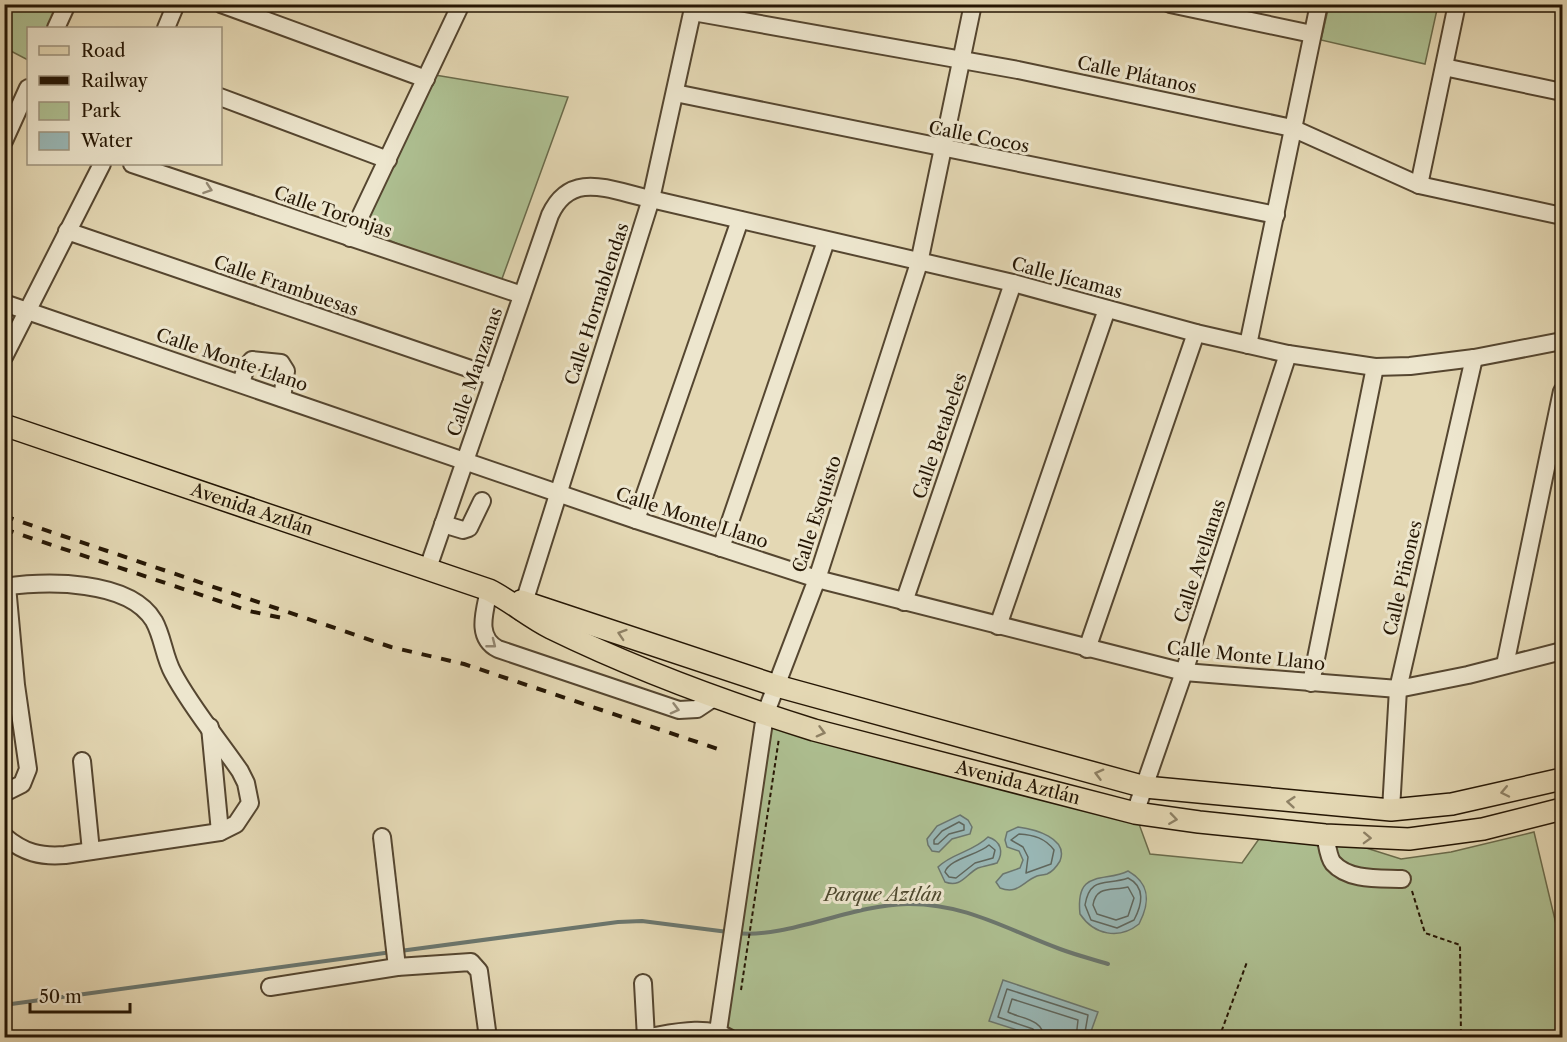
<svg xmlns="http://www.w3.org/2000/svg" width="1567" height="1042" font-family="'Libre Caslon Text',serif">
<rect width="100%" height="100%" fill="#e4d8b4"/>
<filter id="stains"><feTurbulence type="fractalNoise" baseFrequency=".00333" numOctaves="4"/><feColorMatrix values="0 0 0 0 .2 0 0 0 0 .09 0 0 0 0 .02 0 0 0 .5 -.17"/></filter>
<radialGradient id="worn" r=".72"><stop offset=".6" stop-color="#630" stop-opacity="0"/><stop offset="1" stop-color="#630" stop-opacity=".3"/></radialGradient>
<g fill="#aec092" stroke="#6a6b4b" stroke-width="1.5">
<polygon points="4,5 60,5 47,28 28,28 28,60 5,48"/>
<polygon points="1329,5 1438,5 1425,64 1321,40"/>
<polygon points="435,75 568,97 499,287 363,229"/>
<polygon points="765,715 1135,813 1150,854 1242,863 1266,829 1325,835 1401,859 1451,852 1534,832 1562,949 1562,1037 729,1038 717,1031"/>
</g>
<g fill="#99b8b7" stroke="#6b776f" stroke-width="1.5">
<polygon points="960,815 968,820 972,827 970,834 952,839 939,852 932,851 928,845 927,839 937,826"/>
<path d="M1018 827C1034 829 1069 838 1060 861 1057 866 1052 872 1047 874 1044 875 1040 875 1037 876 1022 882 1018 895 1000 888L996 882 1003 874 1020 868 1023 860 1019 851 1007 847 1005 840 1007 832Z"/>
<path d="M988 837C1001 841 1004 852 997 863 991 865 984 866 978 868 965 875 961 888 945 882L938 867C952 853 973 852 988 837Z"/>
<path d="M1128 871C1151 884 1150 903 1139 924 1119 940 1094 935 1080 914 1075 868 1105 883 1128 871Z"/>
<polygon points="1003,980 1098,1012 1089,1037 1039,1037 989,1021"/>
</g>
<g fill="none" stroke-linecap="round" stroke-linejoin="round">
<g stroke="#5f675e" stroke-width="1.5">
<polygon points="959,822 964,825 964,830 949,834 938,844 934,844 934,840 942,831"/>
<path d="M1019 834C1034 835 1045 838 1054 850L1051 864 1026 873 1028 857 1023 847 1011 840Z"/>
<path d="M989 845 995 850 993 858 975 863 956 878 949 877 945 872C949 859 978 855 989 845Z"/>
<path d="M1128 878C1146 887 1142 905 1134 920L1117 928 1091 920 1085 905C1090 875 1107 886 1128 878Z"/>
<path d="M1128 887 1134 898 1128 916 1116 920 1097 914 1093 905C1096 885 1112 891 1128 887Z"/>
<polyline points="1037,1038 1033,1029 998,1017 1007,989 1088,1015 1084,1038"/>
<path d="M1044 1038C1043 1019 1022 1019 1008 1012L1012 999 1078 1020 1076 1038"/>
</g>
<g stroke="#6b776f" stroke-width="4">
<path d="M736 933C787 939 850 905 907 904 965 903 1008 930 1060 949 1076 955 1092 959 1108 964"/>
<polyline points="400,951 618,922 642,921 728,932"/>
<polyline points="4,1005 392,952"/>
</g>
<g stroke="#554630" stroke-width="20">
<g id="minor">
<polyline points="221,4 426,79"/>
<polyline points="1170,4 1312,34"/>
<polyline points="693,12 1018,70 1292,128 1419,185 1562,216"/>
<polyline points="56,28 67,4"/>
<polyline points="166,28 176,4"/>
<polyline points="1444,67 1562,92"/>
<polyline points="675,93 1276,215"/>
<polyline points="220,97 388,160"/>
<polyline points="4,141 28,88"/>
<polyline points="132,164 522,295"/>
<polyline points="1419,185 1457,4"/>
<polyline points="67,231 494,377"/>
<polyline points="350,238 461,4"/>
<polyline points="4,303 636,520 817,579 1184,672 1398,689 1468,675 1562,651"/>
<polyline points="1248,345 1319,4"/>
<polyline points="4,357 102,164"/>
<polyline points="241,383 246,367 252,360 281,363 286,371 282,398"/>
<polyline points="636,520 740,220"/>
<polyline points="443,524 463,530 469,528 482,501"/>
<polyline points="721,548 826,241"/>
<path d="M428 568 550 215C571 169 611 191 651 199L1013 283 1196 333 1288 354 1375 367 1410 366 1474 358 1562 341"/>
<path d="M4 587C46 581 129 579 154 621 163 637 164 657 173 673 191 707 218 739 240 771L246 783 250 803 236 824 220 832 65 855C41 857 24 853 4 836"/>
<path d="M489 590C485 611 475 637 498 649L679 710 697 709 715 697"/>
<polyline points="904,602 1013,283"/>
<polyline points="521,612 651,199 694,4"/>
<polyline points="998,626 1107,309"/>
<polyline points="1087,649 1196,333"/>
<polyline points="1505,665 1562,391"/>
<polyline points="1311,683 1375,367"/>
<polyline points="210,727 220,832"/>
<polyline points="82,761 91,851"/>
<polyline points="4,793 22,784 28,769 16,685 7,586"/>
<polyline points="1391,810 1398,689 1474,358"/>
<polyline points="1135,813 1184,672 1288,354"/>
<path d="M1325 835C1327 843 1328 857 1333 863 1349 881 1380 878 1402 879"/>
<polyline points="382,837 397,967"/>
<polyline points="643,983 646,1038"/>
<polyline points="270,987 397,967 471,962 479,971 488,1038"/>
<path d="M643 1038C670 1034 705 1024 729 1038"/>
<polyline points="717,1038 765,715 817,579 919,263 973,4"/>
</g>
</g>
<g stroke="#251604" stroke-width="24">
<g id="major">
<path id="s1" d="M4 425 489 590C511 601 529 617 551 628 635 669 724 702 814 730L1135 813 1199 822 1325 835 1409 839 1483 829 1562 809"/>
<polyline points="521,601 777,686 1145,787 1391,810 1452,804 1562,779"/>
</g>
</g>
<g stroke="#251604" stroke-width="2" stroke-dasharray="4.5 3" stroke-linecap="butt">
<polyline points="1412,891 1425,933 1460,945 1461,1038"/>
<polyline points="741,990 779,738"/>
<polyline points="1219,1038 1247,962"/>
</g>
<use href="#minor" stroke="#ede6ce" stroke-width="16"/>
<use href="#major" stroke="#e4d8b4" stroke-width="21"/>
<g stroke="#251604" stroke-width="4" stroke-dasharray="10 10" stroke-linecap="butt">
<polyline points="4,516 391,647 464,664 724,751"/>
<polyline points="4,529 249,611 287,619"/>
</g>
</g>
<defs><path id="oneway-chevron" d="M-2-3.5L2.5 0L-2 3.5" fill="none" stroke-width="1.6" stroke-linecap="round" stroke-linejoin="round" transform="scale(1.5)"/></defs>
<g stroke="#938873">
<use href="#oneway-chevron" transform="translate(208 189) rotate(19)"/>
<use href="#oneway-chevron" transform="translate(492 644) rotate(38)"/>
<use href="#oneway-chevron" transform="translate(675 709) rotate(15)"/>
</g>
<g stroke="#8e8165">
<use href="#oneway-chevron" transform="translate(622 634) rotate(-162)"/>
<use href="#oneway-chevron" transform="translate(821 732) rotate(15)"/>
<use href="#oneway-chevron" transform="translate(1099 774) rotate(-165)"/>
<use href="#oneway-chevron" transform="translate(1505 792) rotate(168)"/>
<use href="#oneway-chevron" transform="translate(1291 802) rotate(-175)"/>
<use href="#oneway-chevron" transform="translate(1173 819) rotate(8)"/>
<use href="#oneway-chevron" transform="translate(1367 838) rotate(2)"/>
</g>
<g text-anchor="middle" stroke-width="6" stroke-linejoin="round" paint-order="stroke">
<g font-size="18" fill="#251604" stroke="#ede6ce">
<text transform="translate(1137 75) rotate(12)" y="6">Calle Plátanos</text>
<text transform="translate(979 137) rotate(11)" y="6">Calle Cocos</text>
<text transform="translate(333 212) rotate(19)" y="6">Calle Toronjas</text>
<text transform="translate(1067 278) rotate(15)" y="6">Calle Jícamas</text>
<text transform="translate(286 286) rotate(19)" y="6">Calle Frambuesas</text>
<text transform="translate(597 304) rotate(-72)" y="6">Calle Hornablendas</text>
<text transform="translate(232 360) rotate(19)" y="6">Calle Monte Llano</text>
<text transform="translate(475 372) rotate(-71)" y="6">Calle Manzanas</text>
<text transform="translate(940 436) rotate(-71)" y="6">Calle Betabeles</text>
<text dy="6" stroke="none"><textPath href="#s1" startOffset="262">Avenida Aztlán</textPath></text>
<text transform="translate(817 514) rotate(-72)" y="6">Calle Esquisto</text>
<text transform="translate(692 518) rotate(18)" y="6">Calle Monte Llano</text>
<text transform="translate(1200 561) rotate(-72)" y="6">Calle Avellanas</text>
<text transform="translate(1403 578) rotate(-77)" y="6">Calle Piñones</text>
<text transform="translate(1246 656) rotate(6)" y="6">Calle Monte Llano</text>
<text dy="6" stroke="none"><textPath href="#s1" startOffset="1078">Avenida Aztlán</textPath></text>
</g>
<g font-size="18" font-style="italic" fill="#4e492f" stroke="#ede6ce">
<text x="883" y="901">Parque Aztlán</text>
</g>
</g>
<rect width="1567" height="1042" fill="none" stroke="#e4d8b4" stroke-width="24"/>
<rect x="6" y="6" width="1555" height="1030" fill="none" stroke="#251604" stroke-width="3"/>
<rect x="12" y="12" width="1543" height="1018" fill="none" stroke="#251604" stroke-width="1.5"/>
<rect x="27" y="27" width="195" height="138" fill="#ede6ce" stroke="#9d937d" stroke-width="1.5"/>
<rect x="39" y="46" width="30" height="9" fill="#e4d8b4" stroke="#9d937d" stroke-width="1.5"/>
<text x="81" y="57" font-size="18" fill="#251604">Road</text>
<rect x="39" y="76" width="30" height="9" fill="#251604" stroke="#9d937d" stroke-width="1.5"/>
<text x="81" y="87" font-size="18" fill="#251604">Railway</text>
<rect x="39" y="102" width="30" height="18" fill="#aec092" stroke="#9d937d" stroke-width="1.5"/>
<text x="81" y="117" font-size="18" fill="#251604">Park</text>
<rect x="39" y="132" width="30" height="18" fill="#99b8b7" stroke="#9d937d" stroke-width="1.5"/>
<text x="81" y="147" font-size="18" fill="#251604">Water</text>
<path d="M30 1003v9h100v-9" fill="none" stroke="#251604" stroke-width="3"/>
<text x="39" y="1003" font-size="18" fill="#251604" stroke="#ede6ce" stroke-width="4.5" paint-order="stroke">50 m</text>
<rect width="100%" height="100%" filter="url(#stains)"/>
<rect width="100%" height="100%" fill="url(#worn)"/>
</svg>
